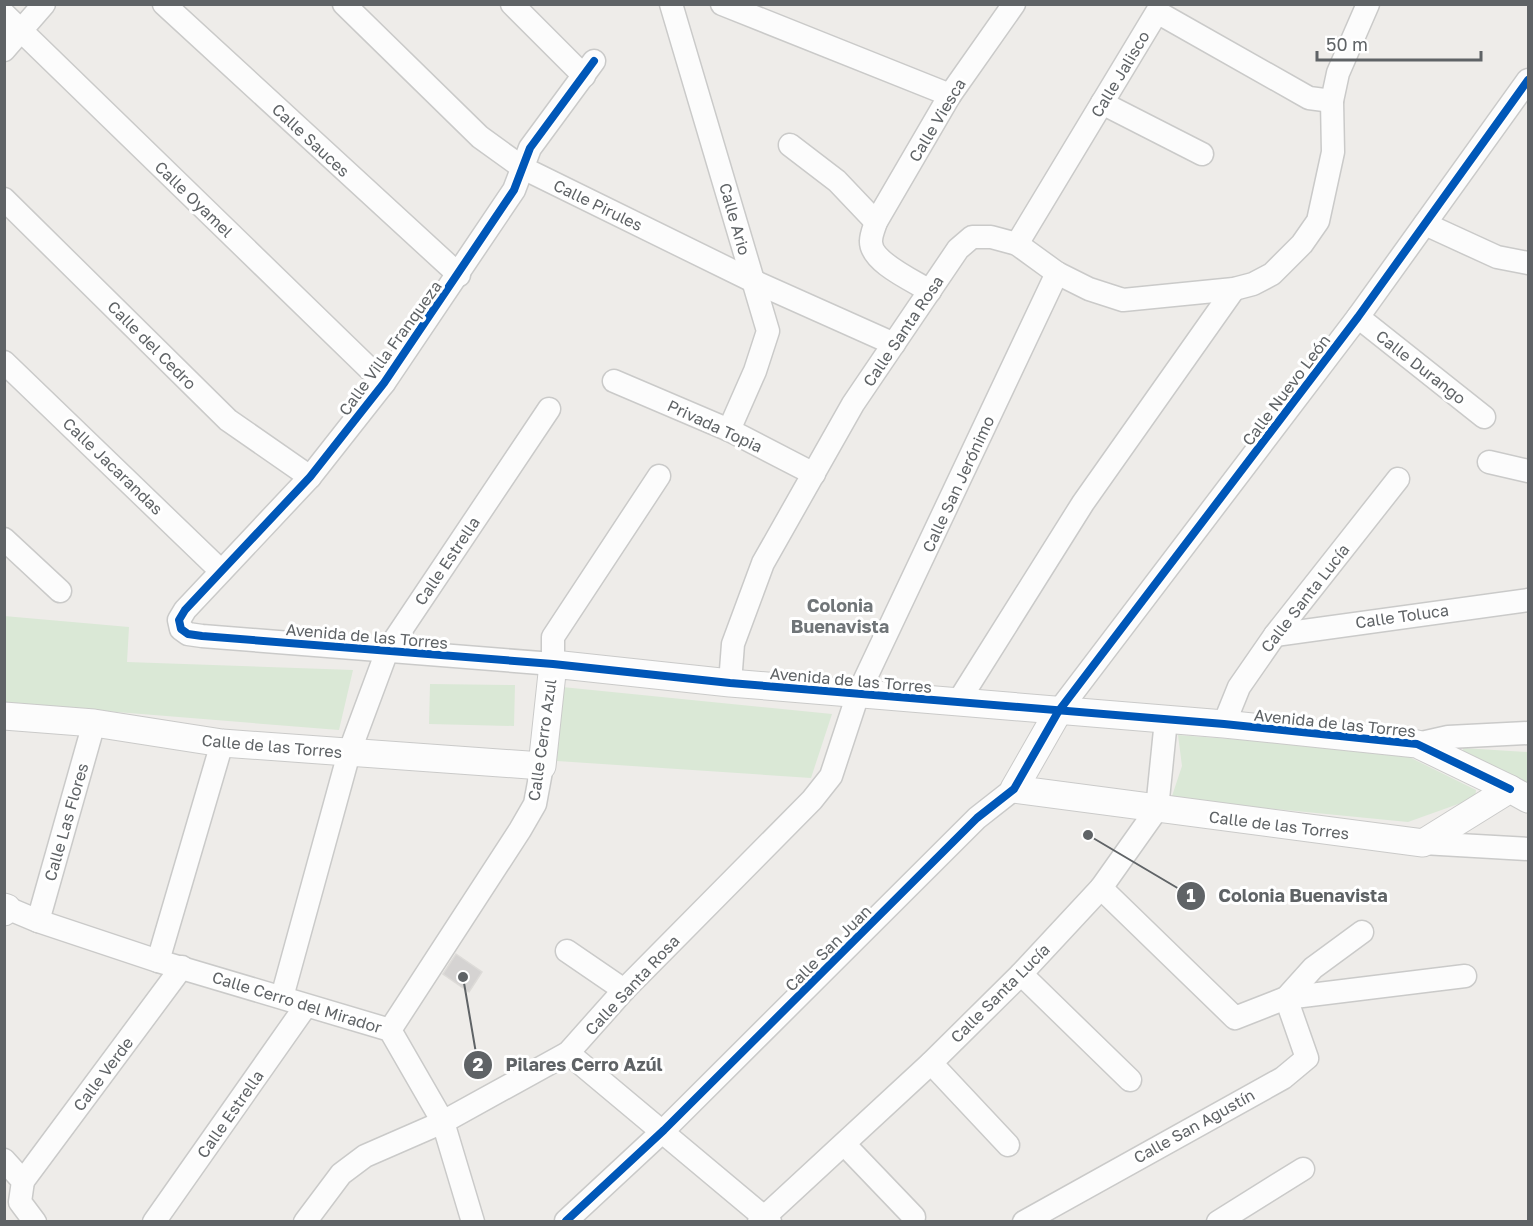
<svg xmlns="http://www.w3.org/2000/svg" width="1533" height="1226" font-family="'Golos Text',sans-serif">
<rect width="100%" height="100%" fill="#eeece9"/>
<g fill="#dae8d6">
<polygon points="4,616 129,627 127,662 353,670 339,730 5,703"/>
<polygon points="430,684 515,685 514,726 429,724"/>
<polygon points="562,687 832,714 811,778 557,761"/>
<polygon points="1178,735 1399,752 1476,790 1475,798 1408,822 1171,799 1182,766"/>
<polygon points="1463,748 1528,752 1528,790 1464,759"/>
</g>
<polygon fill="#d5d3d2" stroke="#dddbd8" stroke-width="1.5" points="456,954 482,972 469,992 443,974"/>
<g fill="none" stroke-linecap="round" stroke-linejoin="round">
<g stroke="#cacac9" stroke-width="25">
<g id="minor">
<polyline points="164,4 459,275"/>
<polyline points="344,4 480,137 523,168 753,281 894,344"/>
<polyline points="512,4 584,76"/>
<polyline points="671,4 768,331 755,371 729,430"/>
<polyline points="722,4 950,95"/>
<polyline points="4,14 384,383"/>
<polyline points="4,50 44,4"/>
<polyline points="594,61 530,148 514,190 384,383 310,477 185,610 179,620 181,629 188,634 202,636 553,664 553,637 659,476"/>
<polyline points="1102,103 1202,154"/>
<polyline points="790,145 837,181 876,222"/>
<polyline points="4,199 228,420 310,477"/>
<polyline points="1425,224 1497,257 1528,263"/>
<polyline points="1017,244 1157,12 1309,98 1332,101"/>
<path d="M930 291C914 281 870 262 871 241 871 235 874 228 876 222L950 95 1014 4"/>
<polyline points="1358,317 1484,417"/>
<polyline points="4,362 221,571"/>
<polyline points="614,381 729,430 814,474"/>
<polyline points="1489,462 1528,471"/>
<polyline points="4,539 60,591"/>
<polyline points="1275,635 1528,600"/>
<polyline points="730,683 733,644 763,563 853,404 958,249 972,237 991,237 1017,244 1057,273 1089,289 1123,300 1234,289 1253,284 1272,274 1302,244 1318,221 1333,152 1332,101 1338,73 1368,4"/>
<polyline points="958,702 1083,503 1234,289"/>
<polyline points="1058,712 1358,317 1528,80"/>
<polyline points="1224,724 1239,687 1275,635 1398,479"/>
<polyline points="1417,744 1448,737 1528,733"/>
<polyline points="1423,843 1528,849"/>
<polyline points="1101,888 1235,1018 1286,998 1313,968 1362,932"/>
<polyline points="7,908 38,921 158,961 390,1030 443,1122 473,1222"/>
<polyline points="38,921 94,723"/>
<polyline points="567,951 624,990"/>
<polyline points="158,961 222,743"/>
<polyline points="1021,974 1130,1080"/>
<polyline points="282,997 349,753 387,651 549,409"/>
<polyline points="1286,998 1465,976"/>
<polyline points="390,1030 520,830 535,804 542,766"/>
<polyline points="568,1053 770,1222"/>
<polyline points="931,1063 1008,1145"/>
<polyline points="845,1145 914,1217"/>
<polyline points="4,1160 23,1181 20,1202 35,1222"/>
<polyline points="23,1181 182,967"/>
<polyline points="566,1221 664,1130 977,818 1014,789"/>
<polyline points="154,1222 305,1007"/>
<polyline points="305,1222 341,1174 365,1156 443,1122 568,1053 624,990 812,800 831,776 858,694 1057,273"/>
<polyline points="759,1222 931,1063 1021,974 1101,888 1157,809 1166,720"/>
<polyline points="1024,1222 1283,1078 1307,1058 1286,998"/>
<polyline points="1218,1222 1303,1169"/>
</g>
</g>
<g stroke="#cacac9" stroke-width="29">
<g id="tertiary">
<polyline points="1058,712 1014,789 1423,843 1510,789 1528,799"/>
<polyline points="4,716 94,723 222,743 542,766 553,664 730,683 1224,724 1417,744 1510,789"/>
<polyline points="4,907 7,908 4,912"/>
</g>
</g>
<use href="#minor" stroke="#fcfcfc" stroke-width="22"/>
<use href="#tertiary" stroke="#fcfcfc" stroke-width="27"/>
<g stroke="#fff" stroke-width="11">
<g id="cycleway">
<polyline points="594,61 530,148 514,190 384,383 310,477 185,610 179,620 181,629 188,634 202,636 553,664 730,683 1224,724 1417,744 1510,789"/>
<polyline points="566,1221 664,1130 977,818 1014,789 1058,712 1358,317 1528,80"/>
</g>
</g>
<use href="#cycleway" stroke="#0057b8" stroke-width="8"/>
</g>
<g text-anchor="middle" stroke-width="6" stroke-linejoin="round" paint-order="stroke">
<g font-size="16" fill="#5f6366" stroke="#fff">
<text transform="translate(1120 74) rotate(-59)" y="6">Calle Jalisco</text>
<text transform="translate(937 120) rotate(-59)" y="6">Calle Viesca</text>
<text transform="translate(311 140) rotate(43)" y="6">Calle Sauces</text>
<text transform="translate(194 199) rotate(44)" y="6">Calle Oyamel</text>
<text transform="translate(598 205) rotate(26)" y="6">Calle Pirules</text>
<text transform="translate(735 219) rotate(74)" y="6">Calle Ario</text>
<text transform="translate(903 331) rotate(-56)" y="6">Calle Santa Rosa</text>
<text transform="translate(152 345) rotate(45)" y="6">Calle del Cedro</text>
<text transform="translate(390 348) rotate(-54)" y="6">Calle Villa Franqueza</text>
<text transform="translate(1421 367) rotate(38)" y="6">Calle Durango</text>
<text transform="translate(1286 390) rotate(-53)" y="6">Calle Nuevo León</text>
<text transform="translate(715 426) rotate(25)" y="6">Privada Topia</text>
<text transform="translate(113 466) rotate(44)" y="6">Calle Jacarandas</text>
<text transform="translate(958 484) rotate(-65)" y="6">Calle San Jerónimo</text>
<text transform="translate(447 561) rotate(-56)" y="6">Calle Estrella</text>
<text transform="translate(1305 598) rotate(-52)" y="6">Calle Santa Lucía</text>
<text transform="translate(1402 616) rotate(-8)" y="6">Calle Toluca</text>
<text transform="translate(367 636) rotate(5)" y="6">Avenida de las Torres</text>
<text transform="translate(851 680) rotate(5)" y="6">Avenida de las Torres</text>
<text transform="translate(1335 723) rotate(6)" y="6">Avenida de las Torres</text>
<text transform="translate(542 740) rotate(-82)" y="6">Calle Cerro Azul</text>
<text transform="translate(272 746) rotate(5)" y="6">Calle de las Torres</text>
<text transform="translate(66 822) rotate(-74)" y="6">Calle Las Flores</text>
<text transform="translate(1279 825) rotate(7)" y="6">Calle de las Torres</text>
<text transform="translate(828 948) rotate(-45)" y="6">Calle San Juan</text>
<text transform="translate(632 985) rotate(-47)" y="6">Calle Santa Rosa</text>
<text transform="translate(1000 993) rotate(-45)" y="6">Calle Santa Lucía</text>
<text transform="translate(297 1002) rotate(17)" y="6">Calle Cerro del Mirador</text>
<text transform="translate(103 1074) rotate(-53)" y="6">Calle Verde</text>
<text transform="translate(230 1114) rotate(-55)" y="6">Calle Estrella</text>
<text transform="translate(1194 1126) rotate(-29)" y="6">Calle San Agustín</text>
</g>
<g font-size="18" font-weight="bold" fill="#707578" stroke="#fff">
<text x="840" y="612">Colonia<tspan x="840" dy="21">Buenavista</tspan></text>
</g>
</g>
<path fill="none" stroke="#5f6366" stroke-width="2" d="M1088 835L1191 896M463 977L478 1065"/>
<g fill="#5f6366" stroke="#fff" stroke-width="2">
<circle cx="1088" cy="835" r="6"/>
<circle cx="463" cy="977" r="6"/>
<circle cx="1191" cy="896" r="15"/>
<circle cx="478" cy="1065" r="15"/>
</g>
<g font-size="18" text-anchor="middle" font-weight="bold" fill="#fff">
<text x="1191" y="902">1</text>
<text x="478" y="1071">2</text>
</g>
<g font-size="18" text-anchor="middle" font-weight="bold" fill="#5f6366" stroke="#fff" stroke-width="6" stroke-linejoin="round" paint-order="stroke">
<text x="1303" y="902">Colonia Buenavista</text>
<text x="584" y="1071">Pilares Cerro Azúl</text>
</g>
<rect width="1533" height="1226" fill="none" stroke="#5f6366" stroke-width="12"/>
<path d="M1317 51v9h164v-9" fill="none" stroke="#5f6366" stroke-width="3"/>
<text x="1326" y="51" font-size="18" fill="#5f6366" stroke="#ffffff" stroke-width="4.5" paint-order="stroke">50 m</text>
</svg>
